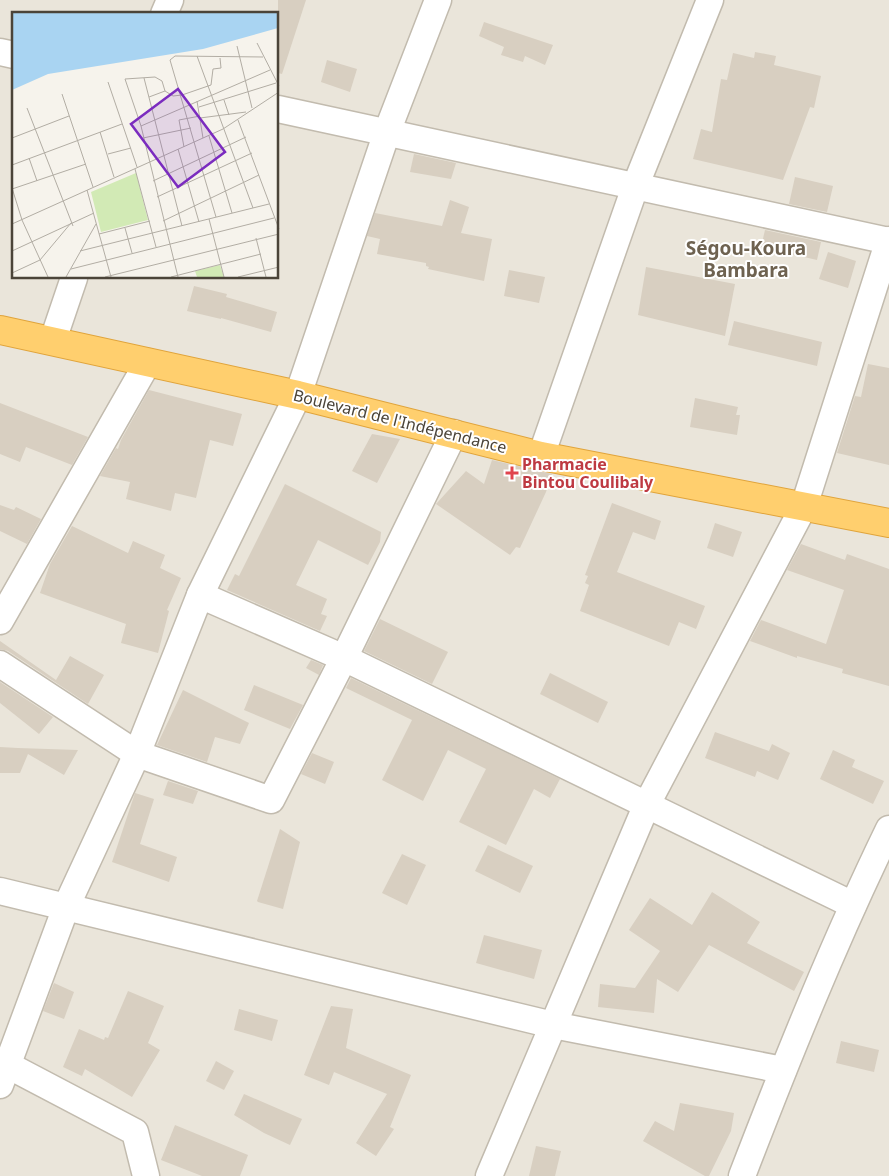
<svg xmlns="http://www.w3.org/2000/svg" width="889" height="1176" font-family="'Noto Sans',sans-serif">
<rect width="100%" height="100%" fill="#f6f3ec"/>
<path fill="#eae5da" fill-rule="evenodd" d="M0 0H889V1176H0ZM14 14H278V278H14Z"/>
<g fill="#d8cfc1">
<polygon points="278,0 306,0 282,74 278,73"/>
<polygon points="484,22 553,45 545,65 525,56 523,62 501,55 504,47 479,36"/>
<polygon points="755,52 776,56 774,65 821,76 814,108 810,107 783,180 693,159 701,129 712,132 721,79 727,80 733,53 754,58"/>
<polygon points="327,60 357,69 350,92 321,82"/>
<polygon points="414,154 456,163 451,179 410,172"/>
<polygon points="795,177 833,186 827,212 789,204"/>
<polygon points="450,200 469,207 461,233 492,239 484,281 428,269 429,267 426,266 426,263 377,254 380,239 367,236 375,213 442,226"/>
<polygon points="765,230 821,242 817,260 761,247"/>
<polygon points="828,252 856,261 848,288 819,279"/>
<polygon points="646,267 735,284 725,336 638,315"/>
<polygon points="509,270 545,277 539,303 504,296"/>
<polygon points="194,286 227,294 226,297 277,312 271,332 221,318 221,319 187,311"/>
<polygon points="734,321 822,342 817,366 728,345"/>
<polygon points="868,364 889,368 889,465 837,453 855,396 861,397"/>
<polygon points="149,390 242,414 233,446 210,440 196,498 175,493 171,511 126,499 130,482 100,476 116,448 118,449 121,440"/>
<polygon points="695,398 738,407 736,415 740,415 737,435 690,427"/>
<polygon points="0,403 88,437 72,465 26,447 20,462 0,454"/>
<polygon points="372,434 400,439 377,483 352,471"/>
<polygon points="492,460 552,474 546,492 520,548 516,547 510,555 436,504 466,471 484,484"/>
<polygon points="285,484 381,532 380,542 368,565 318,540 296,585 327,599 321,614 327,616 320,631 227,590 235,574 239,576"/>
<polygon points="612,503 661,521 655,540 633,532 617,572 705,606 696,629 679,622 669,646 580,611 589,585 585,583 588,576 585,575"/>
<polygon points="0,505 14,510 16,507 41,519 27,544 0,531"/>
<polygon points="715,523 742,532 733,557 707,548"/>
<polygon points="72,526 128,553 133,541 165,555 160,568 181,578 167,610 169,611 158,653 121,643 126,624 40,593 50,564"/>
<polygon points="801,544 845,560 847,554 889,569 889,686 842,673 843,669 797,656 797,658 750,641 761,620 826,644 844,590 787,570"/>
<polygon points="380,619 448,652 432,684 364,651"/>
<polygon points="0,641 56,680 70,656 104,675 88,704 8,651 0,649"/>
<polygon points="311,660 323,665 319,675 306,668"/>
<polygon points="550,673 608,702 598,723 540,694"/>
<polygon points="351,678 560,779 550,798 534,789 506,845 459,822 486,769 448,750 423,801 382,780 412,720 346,688"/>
<polygon points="0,682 53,717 39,734 0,703"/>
<polygon points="254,685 303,705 290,729 244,710"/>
<polygon points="183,690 249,723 240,744 215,737 207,762 157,745"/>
<polygon points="715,732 769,751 772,744 790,753 778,780 757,771 755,777 705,758"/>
<polygon points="0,747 18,748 78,750 64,775 28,754 20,773 0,773"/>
<polygon points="833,750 855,760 852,767 884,781 873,804 820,779"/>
<polygon points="312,753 334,762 325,784 301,774"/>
<polygon points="168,781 198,791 193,804 163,795"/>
<polygon points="135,793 154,799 140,844 177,857 169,882 112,862"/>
<polygon points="280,829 300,842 283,909 258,902 257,901"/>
<polygon points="488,845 533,866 520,893 475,871"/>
<polygon points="402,854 426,865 407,905 382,893"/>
<polygon points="712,892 760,922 747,943 804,972 794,991 709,945 678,992 657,979 654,1013 598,1007 600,984 635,988 660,951 629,930 650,898 692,925"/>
<polygon points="484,935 542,950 534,979 476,963"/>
<polygon points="54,983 74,992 64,1019 43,1011"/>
<polygon points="128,991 164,1006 148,1043 160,1050 132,1097 85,1069 82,1076 63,1067 79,1029 104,1040 105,1037 108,1038"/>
<polygon points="331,1006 353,1009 346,1048 411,1075 390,1127 394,1129 376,1156 356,1143 387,1094 334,1072 329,1085 304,1075"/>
<polygon points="239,1009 278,1020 272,1041 234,1030"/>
<polygon points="841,1041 879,1050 874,1072 836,1063"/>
<polygon points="216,1061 234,1071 224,1090 206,1081"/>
<polygon points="244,1094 302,1119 290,1145 264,1133 234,1115"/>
<polygon points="680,1103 734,1113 731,1131 709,1176 705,1176 643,1141 655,1121 674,1131"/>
<polygon points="175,1125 248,1155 240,1176 202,1176 161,1160"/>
<polygon points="536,1146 561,1151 555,1176 529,1176"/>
</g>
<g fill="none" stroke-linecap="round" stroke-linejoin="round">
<g stroke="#c2bbae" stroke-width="29">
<g id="street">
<polyline points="164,14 170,0"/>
<polyline points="0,52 14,55"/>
<polyline points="278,109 889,241"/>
<polyline points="53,340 74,278"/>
<polyline points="541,456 635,187 710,0"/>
<polyline points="200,595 344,658 853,905"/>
<polyline points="0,621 148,362"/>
<polyline points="0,664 137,754 271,800 344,658 454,433"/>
<polyline points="0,891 553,1025 783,1070"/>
<polyline points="0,1061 135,1132 146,1176"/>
<polyline points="0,1085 66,907 137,754 200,595 298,395 387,132 438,0"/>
<polyline points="489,1176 647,804 804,506 889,240"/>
<path d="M742 1176C787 1059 834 942 889 829"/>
</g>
</g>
<g stroke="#e0a43c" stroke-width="30">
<polyline id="highway" points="0,330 298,395 541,456 889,523"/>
</g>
<use href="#street" stroke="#fff" stroke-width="26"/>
<use href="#highway" stroke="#ffcf6e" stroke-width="28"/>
</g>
<path fill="#e0444e" stroke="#fff" stroke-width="2" d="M509.5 465.5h5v5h5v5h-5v5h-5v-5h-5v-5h5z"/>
<g text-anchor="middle" stroke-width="4" stroke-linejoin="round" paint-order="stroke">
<g font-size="16" fill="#4b4439" stroke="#fff">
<text transform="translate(400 421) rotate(14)" y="6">Boulevard de l'Indépendance</text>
</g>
<g font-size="16" font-weight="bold" fill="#be3a42" stroke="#fff" text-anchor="start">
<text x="522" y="470">Pharmacie<tspan x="522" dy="18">Bintou Coulibaly</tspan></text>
</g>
<g font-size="19" font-weight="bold" fill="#6e6250" stroke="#fff">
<text x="746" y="255">Ségou-Koura<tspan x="746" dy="22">Bambara</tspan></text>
</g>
</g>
<g transform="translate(12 12)">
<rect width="266" height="266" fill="#f6f3ec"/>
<path d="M124 161 136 208 89 220 79 180ZM208 253 212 265H185L183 259Z" fill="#d2eab5"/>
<path d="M0 1H266V16L191 37 36 62 0 78Z" fill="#a9d4f2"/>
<path fill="none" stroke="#b2ada4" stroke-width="1" d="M245 31 267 74M225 34 240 96M185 44 241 196M132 66 170 214M96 70 125 155M50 82 81 175M137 85 153 79M212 88 217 103M185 89 191 126M187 95 264 71M15 96 61 214M188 106 234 100M226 108 267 217M129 114 258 58M88 120 102 165M197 124 220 201M0 126 57 104M131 126 179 116M172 135 167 108 188 104M166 137 187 210M96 142 119 136M17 146 25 169M0 153 110 112M123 157 144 235M141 169 234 125M0 176 10 208 36 265M0 177 74 152M75 178 99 265M145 185 240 141M204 205 158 48 163 44 251 45M197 207 212 265M151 209 247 163M0 212 211 117 267 80M113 216 120 241M87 222 138 209M244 226 254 265M0 239 82 201M68 239 257 192M59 257 262 206M0 261 28 248 59 211M54 265 84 212M93 265 267 222M159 265 249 242M166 265 129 114 113 67 143 65 150 69 153 79 161 84 170 83 199 73 201 57 209 56 208 46M226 265 267 255"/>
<path fill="#7b2cbf" fill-opacity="0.15" stroke="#7b2cbf" stroke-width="2.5" d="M166 77 213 140 166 175 119 112Z"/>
<rect width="266" height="266" fill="none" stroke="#4b4439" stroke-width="2.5"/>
</g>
</svg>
